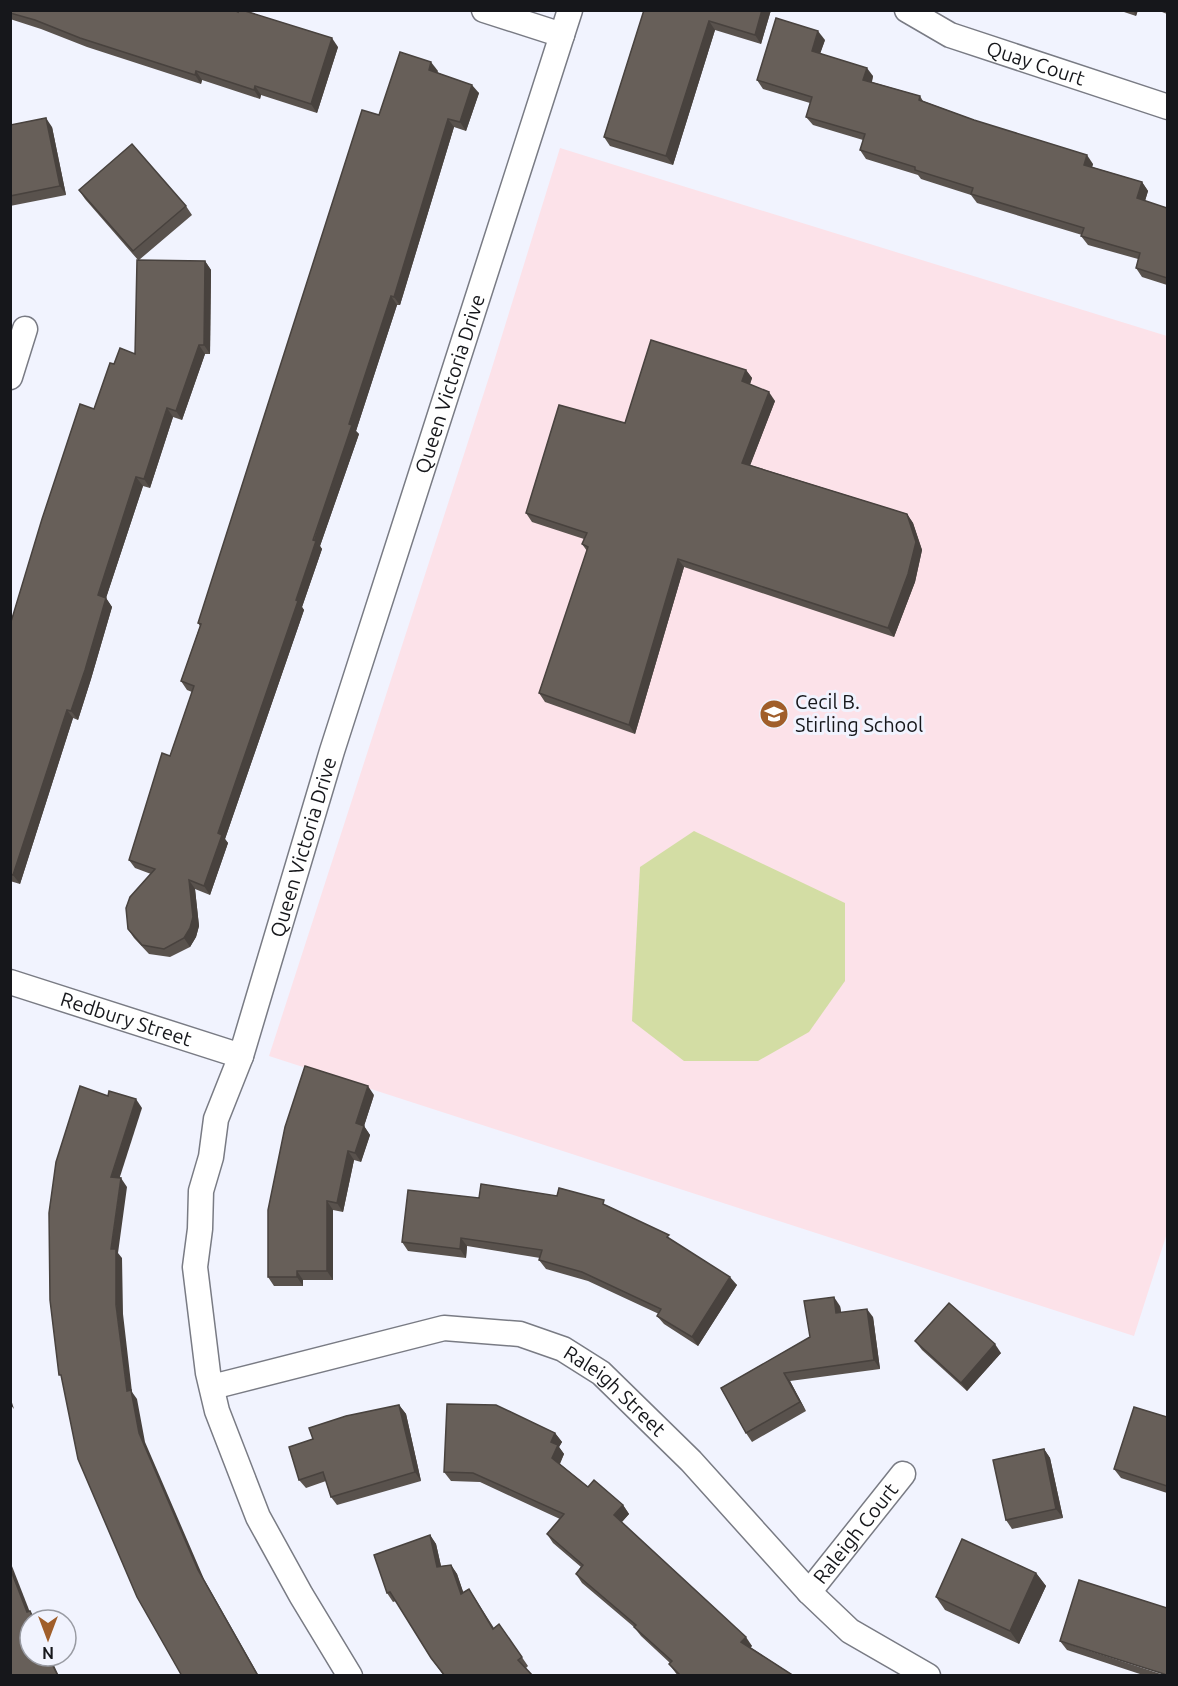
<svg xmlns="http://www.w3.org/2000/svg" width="1178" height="1686" font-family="Ubuntu,sans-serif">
<rect width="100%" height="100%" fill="#f1f3fe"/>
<polygon fill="#fce2e9" points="560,148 1167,336 1168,1230 1134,1336 269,1056 491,371"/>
<polygon fill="#d3dda4" points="694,831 845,903 845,981 809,1032 758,1061 684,1061 632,1021 640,867"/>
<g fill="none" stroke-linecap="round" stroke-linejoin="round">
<g stroke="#797b84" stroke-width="27">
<g id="minor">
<polyline points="484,10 562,35"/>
<path id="s1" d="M907 10 950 35 1168 107"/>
<polyline points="10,377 25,329"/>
<path id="s2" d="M10 982 241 1056"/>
<path id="s3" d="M212 1387 444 1328 520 1334 563 1349 601 1373 691 1461 809 1592 850 1631 928 1676"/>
<path id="s4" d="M809 1592 903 1474"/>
<path id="s5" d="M350 1676 301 1595 258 1517 217 1411 208 1373 195 1267 200 1229 201 1191 211 1157 216 1119 241 1056 332 751 570 10"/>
</g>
</g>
<use href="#minor" stroke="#fff" stroke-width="24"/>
</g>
<g fill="#59524d">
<polygon points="10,10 338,47 317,113 261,95 260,99 202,80 201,84 87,47 41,29 10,19"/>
<polygon points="644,10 771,10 761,44 715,30 673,165 610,146 604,137"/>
<polygon points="1118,10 1138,10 1136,16"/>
<polygon points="1157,10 1167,10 1167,14"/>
<polygon points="825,40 820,53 873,76 872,82 920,96 923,101 1093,164 1092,167 1142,182 1148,191 1145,201 1167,208 1167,285 1142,277 1136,268 1138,259 1088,245 1081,236 1082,235 977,203 971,195 921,179 918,175 866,159 860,150 863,140 813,125 806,117 810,103 763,89 757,80"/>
<polygon points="438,71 437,72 479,93 466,131 454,127 400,305 397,305 378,363 356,431 359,434 320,546 322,549 302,607 304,610 225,839 228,843 210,895 195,889 199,926 196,937 190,947 170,957 149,954 134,938 128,929 151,874 135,868 129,860 170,756 192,692 187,690 181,681 200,626 198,623 379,115"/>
<polygon points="10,125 52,127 66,195 10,206"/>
<polygon points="79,190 186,206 192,215 139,260 205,261 211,270 210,354 205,354 182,420 173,417 150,488 143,486 106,598 112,607 91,679 78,720 73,718 20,884 10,881 10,625 94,409 114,364 135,354 138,260 85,199"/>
<polygon points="746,370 752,378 750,384 775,401 750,465 907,514 913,523 922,550 915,582 894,637 684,567 635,734 545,702 539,693 587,551 582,544 584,539 532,522 526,513 625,423"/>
<polygon points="374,1095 364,1126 370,1135 361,1162 354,1160 343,1212 333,1210 333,1280 303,1280 303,1286 274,1286 268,1277"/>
<polygon points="479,1198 608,1206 673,1241 737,1285 698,1346 664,1324 657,1316 659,1314 588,1281 546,1269 539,1260 540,1258 467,1246 466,1258 408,1251 402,1242"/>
<polygon points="840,1306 841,1312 873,1317 880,1369 790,1381 806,1411 752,1442 746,1433 721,1388 810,1337"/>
<polygon points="915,1341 1001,1353 967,1391 922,1350"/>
<polygon points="399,1405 406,1414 421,1481 337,1505 331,1497 326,1481 306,1488 299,1480 313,1439"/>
<polygon points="1167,1417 1167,1493 1121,1478 1114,1469"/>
<polygon points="555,1433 562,1442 559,1447 564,1454 560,1464 588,1487 623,1505 629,1514 621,1523 752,1646 750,1647 794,1676 678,1676 669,1664 670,1663 641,1636 634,1627 582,1583 576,1574 581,1567 553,1543 547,1534 560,1519 480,1482 451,1481 444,1472"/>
<polygon points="1044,1449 1050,1458 1063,1518 1012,1529 1006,1520"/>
<polygon points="430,1535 436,1544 441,1566 451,1565 457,1574 463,1592 469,1589 494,1628 499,1624 528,1666 526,1668 533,1676 444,1676 431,1658 396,1601 393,1602 387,1593"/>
<polygon points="1036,1573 1046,1586 1019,1644 945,1610 936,1597"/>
<polygon points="1060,1641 1167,1676 1146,1676 1067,1650"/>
</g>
<g fill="#48423e">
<polygon points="762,10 771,10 761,44 755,35"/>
<polygon points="1133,10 1138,10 1136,16"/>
<polygon points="709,21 715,30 673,165 666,156"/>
<polygon points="818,31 825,40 818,60 812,51"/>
<polygon points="332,38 338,47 317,113 311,104"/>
<polygon points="431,62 438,71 435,79 429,70"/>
<polygon points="867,68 873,76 870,89 863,80"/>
<polygon points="196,71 202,80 201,84 195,75"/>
<polygon points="472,85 479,93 466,131 460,122"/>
<polygon points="255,86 261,95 260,99 254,90"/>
<polygon points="46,118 52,127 66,195 60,186"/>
<polygon points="448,119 454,127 400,305 394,297"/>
<polygon points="1087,155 1093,164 1090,174 1084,165"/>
<polygon points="1142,182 1148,191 1143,207 1137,198"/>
<polygon points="205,261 211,270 210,354 204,345"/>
<polygon points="391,296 397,305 356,431 359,434 320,546 322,549 302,607 304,610 225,839 228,843 210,895 204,886 218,833 296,600 349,424"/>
<polygon points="199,345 205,354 182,420 176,411"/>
<polygon points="746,370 752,378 748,390 742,381"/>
<polygon points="769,392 775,401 748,471 742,463"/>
<polygon points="167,408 173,417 150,488 144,479"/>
<polygon points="136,477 143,486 106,598 112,607 91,679 78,720 71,711 98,595"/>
<polygon points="907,514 913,523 922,550 915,582 894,637 888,628"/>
<polygon points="678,559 684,567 635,734 629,725"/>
<polygon points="67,710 73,718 20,884 13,875"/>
<polygon points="189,880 195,889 199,926 196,937 190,947 184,938"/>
<polygon points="368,1086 374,1095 364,1126 370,1135 361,1162 355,1153 356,1123"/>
<polygon points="136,1099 142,1108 117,1186 111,1177"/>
<polygon points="348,1151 354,1160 343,1212 337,1203"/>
<polygon points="121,1178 127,1187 118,1253 122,1258 123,1314 132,1392 137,1399 145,1442 204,1579 259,1676 258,1676 198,1570 139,1433 127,1391 116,1305 111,1249"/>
<polygon points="327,1201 333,1210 333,1280 327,1271"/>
<polygon points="461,1238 467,1246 466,1258 460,1249"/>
<polygon points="297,1271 303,1280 303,1286 297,1277"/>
<polygon points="730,1277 737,1285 698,1346 692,1337"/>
<polygon points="834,1297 840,1306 843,1322 836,1313"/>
<polygon points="867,1309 873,1317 880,1369 874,1360"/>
<polygon points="995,1344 1001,1353 967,1391 961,1383"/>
<polygon points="784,1373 790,1381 806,1411 800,1402"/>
<polygon points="10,1396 14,1409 10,1404"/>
<polygon points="399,1405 406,1414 421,1481 415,1472"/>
<polygon points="555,1433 562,1442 559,1447 564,1454 558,1467 552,1458 551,1442"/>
<polygon points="1044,1449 1050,1458 1063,1518 1056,1509"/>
<polygon points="623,1505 629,1514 620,1524 614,1515"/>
<polygon points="430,1535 436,1544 443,1575 437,1567"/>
<polygon points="10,1561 33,1620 27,1612 10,1568"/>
<polygon points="451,1565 457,1574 467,1603 461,1594"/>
<polygon points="1036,1573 1046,1586 1019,1644 1010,1631"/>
<polygon points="746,1637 752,1646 748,1651 741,1642"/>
<polygon points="48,1656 49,1656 51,1659 59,1676 58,1676"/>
</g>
<g fill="#675f59" stroke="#48423e" stroke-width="1.5">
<polygon points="10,10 234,10 238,12 238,10 242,10 332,38 311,104 255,86 254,90 196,71 195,75 80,38 35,20 10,13"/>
<polygon points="644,10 762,10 755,35 709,21 666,156 604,137"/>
<polygon points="776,18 818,31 812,51 867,68 863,80 920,96 919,100 974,120 1087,155 1084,165 1142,182 1137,198 1167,208 1167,278 1136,268 1140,253 1081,236 1084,228 971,194 973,188 915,170 915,167 860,150 865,134 806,117 812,97 757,80"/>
<polygon points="400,52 431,62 429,70 472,85 460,122 448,119 394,297 391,296 372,354 349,424 352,425 313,540 316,541 296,600 298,601 218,833 222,835 204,886 189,880 193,917 190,928 184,938 164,949 142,945 128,929 126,908 130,897 155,869 129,860 162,753 170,756 194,686 181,681 201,624 198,623 362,110 379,115"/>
<polygon points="46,118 60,186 10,196 10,125"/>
<polygon points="132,144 186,206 133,251 79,190"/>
<polygon points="137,260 205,261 204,345 199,345 176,411 167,408 144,479 136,477 98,595 106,598 85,670 71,711 67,710 13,875 10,874 10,625 42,519 80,404 94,409 110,363 114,364 120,348 135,354"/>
<polygon points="651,340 746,370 742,381 769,392 742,463 907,514 916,542 908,574 888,628 678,559 629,725 539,693 588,547 582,544 587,533 526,513 559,405 625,423"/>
<polygon points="305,1066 368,1086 356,1123 364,1126 355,1153 348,1151 337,1203 327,1201 327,1271 297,1271 297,1277 268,1277 268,1210 285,1127"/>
<polygon points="80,1086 108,1096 109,1091 136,1099 111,1177 121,1178 111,1249 116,1249 116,1305 127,1391 131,1390 139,1433 198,1570 258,1676 182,1676 137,1597 78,1459 61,1375 59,1375 50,1300 49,1213 56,1162"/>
<polygon points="481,1184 557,1196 559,1188 604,1200 603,1204 669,1235 667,1237 730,1277 692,1337 657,1316 661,1309 582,1272 539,1260 542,1250 461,1238 460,1249 402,1242 408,1190 479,1198"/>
<polygon points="834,1297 836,1313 867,1309 874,1360 784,1373 800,1402 746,1433 721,1388 810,1337 804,1301"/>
<polygon points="949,1303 995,1344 961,1383 915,1341"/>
<polygon points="447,1404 496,1405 555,1433 551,1442 558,1445 552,1458 588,1487 594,1480 623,1505 614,1515 746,1637 741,1642 794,1676 681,1676 669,1664 672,1661 634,1627 636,1625 576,1574 583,1565 547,1534 564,1514 473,1473 444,1472"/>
<polygon points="399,1405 415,1472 331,1497 323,1472 299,1480 289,1447 313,1439 309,1428 346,1416"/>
<polygon points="1134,1407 1167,1417 1167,1486 1114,1469"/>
<polygon points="1044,1449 1056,1509 1006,1520 993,1460"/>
<polygon points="430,1535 437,1567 451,1565 461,1594 469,1589 493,1629 499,1624 522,1657 518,1660 533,1676 445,1676 431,1658 390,1592 387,1593 374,1555"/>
<polygon points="962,1539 1036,1573 1010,1631 936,1597"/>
<polygon points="10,1568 27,1612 30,1611 34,1620 30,1620 30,1656 48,1656 58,1676 10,1676"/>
<polygon points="1079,1580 1167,1608 1167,1675 1060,1641"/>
</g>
<defs>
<g id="school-disc" transform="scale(1.5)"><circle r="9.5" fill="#a05e2a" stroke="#f1f3fe"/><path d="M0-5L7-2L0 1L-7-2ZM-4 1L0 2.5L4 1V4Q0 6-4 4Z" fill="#fff"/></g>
</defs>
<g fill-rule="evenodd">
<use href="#school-disc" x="774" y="714"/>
</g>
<g text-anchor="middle" stroke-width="6" stroke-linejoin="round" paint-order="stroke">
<g font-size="20" fill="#16171b" stroke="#f1f3fe">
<text dy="7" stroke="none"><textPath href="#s1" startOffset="140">Quay Court</textPath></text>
<text dy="7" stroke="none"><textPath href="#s5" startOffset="1365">Queen Victoria Drive</textPath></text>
<text dy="7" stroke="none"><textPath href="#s5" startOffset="879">Queen Victoria Drive</textPath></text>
<text dy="7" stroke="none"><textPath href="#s2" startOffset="122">Redbury Street</textPath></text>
<text dy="7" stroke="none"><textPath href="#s3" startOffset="428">Raleigh Street</textPath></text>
<text dy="7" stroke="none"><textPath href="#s4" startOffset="75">Raleigh Court</textPath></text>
</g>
<g font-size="20" fill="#16171b" stroke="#f1f3fe" text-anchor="start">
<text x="795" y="709">Cecil B.<tspan x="795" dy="23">Stirling School</tspan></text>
</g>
</g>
<rect width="1178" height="1686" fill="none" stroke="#16171b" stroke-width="24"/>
<g transform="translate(48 1638) rotate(180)"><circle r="28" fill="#f1f3fe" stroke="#999ba3" stroke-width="1.5"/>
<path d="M0-4.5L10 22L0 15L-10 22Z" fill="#a05e2a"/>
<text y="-9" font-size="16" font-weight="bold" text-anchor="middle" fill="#16171b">N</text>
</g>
</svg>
